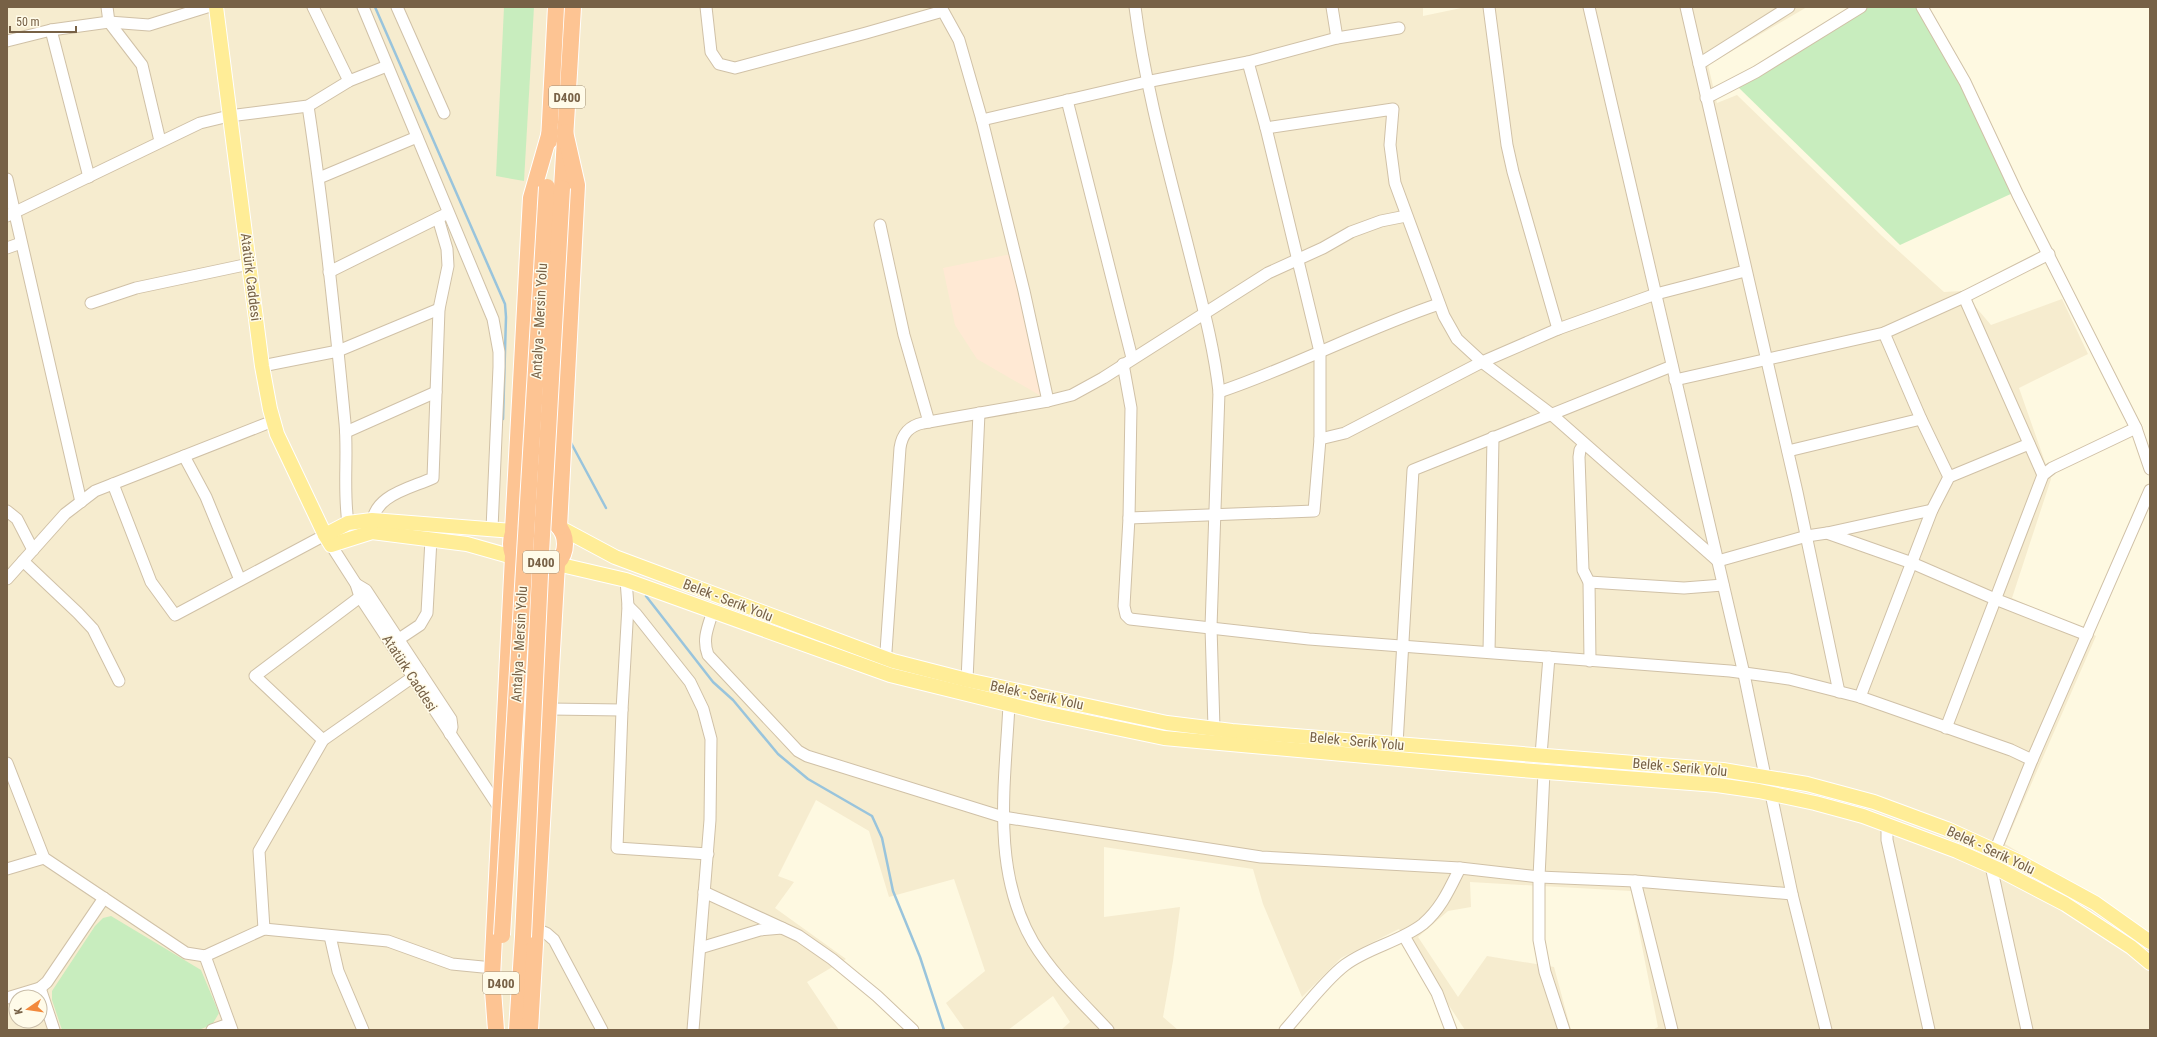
<svg xmlns="http://www.w3.org/2000/svg" width="2157" height="1037" font-family="'Roboto Condensed',sans-serif">
<rect width="100%" height="100%" fill="#fef9e1"/>
<path fill="#f6eccf" fill-rule="evenodd" d="M7 7H1423V16L1466 7H1807L1708 65 1717 103 1737 95 1882 236 1944 292 1962 291 1991 325 2062 299 2088 354 2019 388 2051 479 2012 598 2096 636 2005 844 2103 902 2150 934V1030H1652L1658 1027 1631 891 1470 882 1471 907 1448 911 1418 937 1458 997 1487 956 1554 967 1571 1030H1465L1399 929 1341 958 1302 997 1263 904 1253 869 1104 847V917L1180 907 1173 961 1163 1017 1178 1030H1061L1070 1022 1053 996 1008 1030H965L946 1003 985 971 954 879 889 897 869 831 816 800 778 876 794 882 775 908 846 959 807 982 839 1030H7ZM16 997H40V1021H16Z"/>
<polygon fill="#ffe9d4" points="1011,254 1041,396 977,359 955,325 943,268"/>
<g fill="#c8edbe">
<polygon points="504,7 534,7 524,181 496,176"/>
<polygon points="1865,7 1923,7 2015,192 1900,245 1737,86"/>
<polygon points="111,916 201,970 219,1013 212,1025 198,1030 62,1030 52,1000 52,991 95,926 103,918"/>
</g>
<g fill="none" stroke-linecap="round" stroke-linejoin="round">
<g stroke="#99c4dc" stroke-width="2.5">
<polyline points="375,7 505,304 506,317 503,419"/>
<polyline points="570,441 606,508"/>
<polyline points="646,596 713,682 733,700 778,754 808,779 872,816 882,838 893,891 920,957 944,1030"/>
</g>
<g stroke="#d0c1a7" stroke-width="13">
<g id="minor">
<polyline points="107,7 109,22 142,65 160,141"/>
<polyline points="313,7 349,81"/>
<polyline points="363,7 493,319 499,352 499,367 492,529"/>
<polyline points="397,7 444,113"/>
<polyline points="706,7 711,52 719,64 735,68 866,33 943,11 959,40 982,120 1024,291 1048,401"/>
<path d="M1135 7C1146 93 1170 175 1191 259 1202 303 1214 347 1219 392L1211 627 1214 728"/>
<polyline points="1332,7 1337,38"/>
<polyline points="1489,7 1507,145 1513,172 1558,329"/>
<polyline points="1589,7 1744,674 1765,776"/>
<polyline points="1686,7 1797,492 1839,692"/>
<polyline points="1922,7 1965,82 2018,195 2136,428 2150,469"/>
<polyline points="51,30 89,177"/>
<polyline points="7,41 51,30 109,22 149,25 207,7"/>
<polyline points="1699,64 1789,7"/>
<polyline points="1706,98 1756,72 1861,7"/>
<polyline points="1067,100 1132,358"/>
<path d="M308 106C324 211 335 317 345 423 348 456 343 490 348 523"/>
<polyline points="982,120 1146,82 1248,62 1337,38 1399,28"/>
<polyline points="1266,128 1393,109 1390,145 1395,183 1444,316 1457,339 1482,362 1551,414 1718,561"/>
<polyline points="319,178 417,137"/>
<polyline points="7,179 81,502"/>
<polyline points="7,216 200,123 229,116 308,106 349,81 387,66"/>
<polyline points="880,225 904,335 929,422"/>
<polyline points="7,248 21,243"/>
<polyline points="329,272 444,215"/>
<polyline points="1964,297 2043,475"/>
<polyline points="91,303 136,288 249,264"/>
<polyline points="1884,333 1921,419 1949,477"/>
<polyline points="1123,364 1131,408 1129,518 1124,606 1126,615 1130,619 1309,639 1730,671 1789,679 1860,697 2011,750 2032,760"/>
<polyline points="262,366 338,351 439,309"/>
<polyline points="1675,380 1884,333 1964,297 2049,254"/>
<path d="M1219 392C1294 367 1364 329 1439 304"/>
<polyline points="346,432 436,392"/>
<polyline points="1320,439 1345,433 1482,362 1558,329 1656,294 1745,271"/>
<polyline points="1584,444 1580,450 1579,457 1583,570 1589,582 1590,661"/>
<polyline points="1788,451 1921,419"/>
<polyline points="184,456 206,497 240,580"/>
<polyline points="113,484 151,582 175,615 325,535"/>
<polyline points="7,511 17,519 33,550"/>
<polyline points="1129,518 1314,511 1320,439 1320,352 1266,128 1248,62"/>
<path d="M372 527C372 495 409 489 433 478L439 309 448 266 447 249 438 218"/>
<polyline points="1827,533 1932,510"/>
<polyline points="331,545 356,584 360,597 500,809"/>
<polyline points="23,561 78,613 93,629 119,681"/>
<polyline points="1718,561 1807,536 1827,533 1912,563 1995,599 2087,635"/>
<polyline points="7,579 65,514 95,491 273,421"/>
<polyline points="626,580 628,606 622,710 617,848 708,854"/>
<polyline points="1589,582 1684,588 1723,585"/>
<polyline points="356,584 366,590 451,719 452,727 450,734"/>
<polyline points="628,606 636,614 690,682 703,709 711,739 710,820 693,1030"/>
<path d="M713 611C708 627 702 639 708 655L798 751 807 756 1003 817 1261 857 1460 868 1539 877 1635 881 1792 894"/>
<polyline points="399,639 420,625 427,613 431,539"/>
<polyline points="1489,652 1493,437"/>
<path d="M885 666 900 448C902 434 909 426 923 423L1048 401 1072 395 1103 378 1268 273 1323 248 1351 232 1381 221 1406 216"/>
<polyline points="967,680 979,413"/>
<polyline points="1860,697 1932,510 1949,477 2029,444"/>
<path d="M1009 705C1005 784 991 870 1033 942 1053 975 1082 1002 1108 1030"/>
<polyline points="550,709 622,710"/>
<polyline points="1946,728 2043,475 2052,468 2136,428"/>
<polyline points="323,740 255,676 360,597"/>
<polyline points="1397,744 1413,470 1672,366"/>
<polyline points="1541,755 1549,657"/>
<polyline points="7,763 44,858 186,953 205,956 264,929 388,941 452,964 493,968"/>
<polyline points="1544,772 1539,877 1539,940 1545,972 1564,1030"/>
<polyline points="1771,794 1792,894 1826,1030"/>
<polyline points="1887,824 1887,840 1929,1030"/>
<polyline points="7,869 44,858"/>
<polyline points="1635,881 1672,1030"/>
<polyline points="704,892 782,928"/>
<polyline points="264,929 259,851 323,740 420,672"/>
<polyline points="536,929 546,933 554,940 602,1030"/>
<polyline points="330,936 338,971 363,1030"/>
<polyline points="1404,936 1437,993 1451,1030"/>
<polyline points="700,948 760,930 782,928 799,936 832,959 877,996 913,1030"/>
<polyline points="205,956 232,1030"/>
<polyline points="40,988 54,1030"/>
<polyline points="7,998 40,988 47,982 104,898"/>
<polyline points="212,1030 229,1024"/>
<path d="M1285 1030C1302 1011 1325 980 1345 965 1369 947 1400 942 1423 924 1441 909 1450 888 1460 868"/>
<polyline points="2027,1030 1991,866 1995,851 2032,760 2150,490"/>
</g>
</g>
<g stroke="#fff" stroke-width="16">
<g id="major">
<polyline points="216,7 262,366 270,409 277,434 325,535 331,545 372,532 467,544 513,557"/>
<polyline points="559,527 615,557 893,661 967,680 1167,723 1232,731 1723,770 1807,784 1874,802 1947,829 2020,862 2095,903 2150,942"/>
<polyline points="325,535 348,523 372,520 513,531"/>
<polyline points="557,564 626,580 890,675 1044,713 1164,738 1522,770 1717,785 1759,791 1815,803 1863,816 1957,851 2000,870 2065,904 2131,947 2150,963"/>
</g>
</g>
<g stroke="#fff" stroke-width="18">
<g id="highway">
<polyline points="549,141 556,7"/>
<polyline points="562,188 573,7"/>
<circle cx="538" cy="544" r="27"/>
<polyline points="559,527 577,185 565,132"/>
<polyline points="513,531 531,198 550,132"/>
<polyline points="496,1030 492,977 513,557"/>
<polyline points="517,1030 523,937"/>
<polyline points="530,1030 557,564"/>
</g>
</g>
<use href="#minor" stroke="#fff" stroke-width="11"/>
<use href="#major" stroke="#ffed97" stroke-width="14"/>
<use href="#highway" stroke="#fdc493" stroke-width="16"/>
<g stroke="#fff" stroke-width="18" stroke-linecap="butt">
<g id="highway-bridge">
<polyline points="502,935 547,187"/>
<polyline points="523,937 541,553 562,188"/>
</g>
</g>
<use href="#highway-bridge" stroke="#fdc493" stroke-width="16"/>
</g>
<g text-anchor="middle" stroke-width="3" stroke-linejoin="round" paint-order="stroke">
<g fill="#fffbe9" stroke="#a08f77" stroke-width="1">
<rect x="549" y="86" width="36" height="22" rx="3"/>
<rect x="523" y="551" width="36" height="22" rx="3"/>
<rect x="483" y="972" width="36" height="22" rx="3"/>
</g>
<g font-size="13" font-weight="bold" fill="#776146">
<text x="567" y="102">D400</text>
<text x="541" y="567">D400</text>
<text x="501" y="988">D400</text>
</g>
<g font-size="14" fill="#776146" stroke="#fffbe9">
<text transform="translate(251 277) rotate(83)" y="5">Atatürk Caddesi</text>
<text transform="translate(539 321) rotate(-87)" y="5">Antalya - Mersin Yolu</text>
<text transform="translate(728 600) rotate(21)" y="5">Belek - Serik Yolu</text>
<text transform="translate(519 644) rotate(-87)" y="5">Antalya - Mersin Yolu</text>
<text transform="translate(410 673) rotate(57)" y="5">Atatürk Caddesi</text>
<text transform="translate(1037 695) rotate(12)" y="5">Belek - Serik Yolu</text>
<text transform="translate(1357 741) rotate(5)" y="5">Belek - Serik Yolu</text>
<text transform="translate(1680 767) rotate(5)" y="5">Belek - Serik Yolu</text>
<text transform="translate(1991 850) rotate(25)" y="5">Belek - Serik Yolu</text>
</g>
</g>
<rect width="2157" height="1037" fill="none" stroke="#776146" stroke-width="16"/>
<g transform="translate(28 1009) rotate(257)"><circle r="19" fill="#fffbe9" stroke="#c9bda8"/>
<path d="M0-3L7 15L0 10L-7 15Z" fill="#f2893c"/>
<text y="-6" font-size="11" font-weight="bold" text-anchor="middle" fill="#776146">K</text>
</g>
<path d="M10 26v6h66v-6" fill="none" stroke="#776146" stroke-width="2"/>
<text x="16" y="26" font-size="12" fill="#776146" stroke="#fffbe9" stroke-width="3" paint-order="stroke">50 m</text>
</svg>
